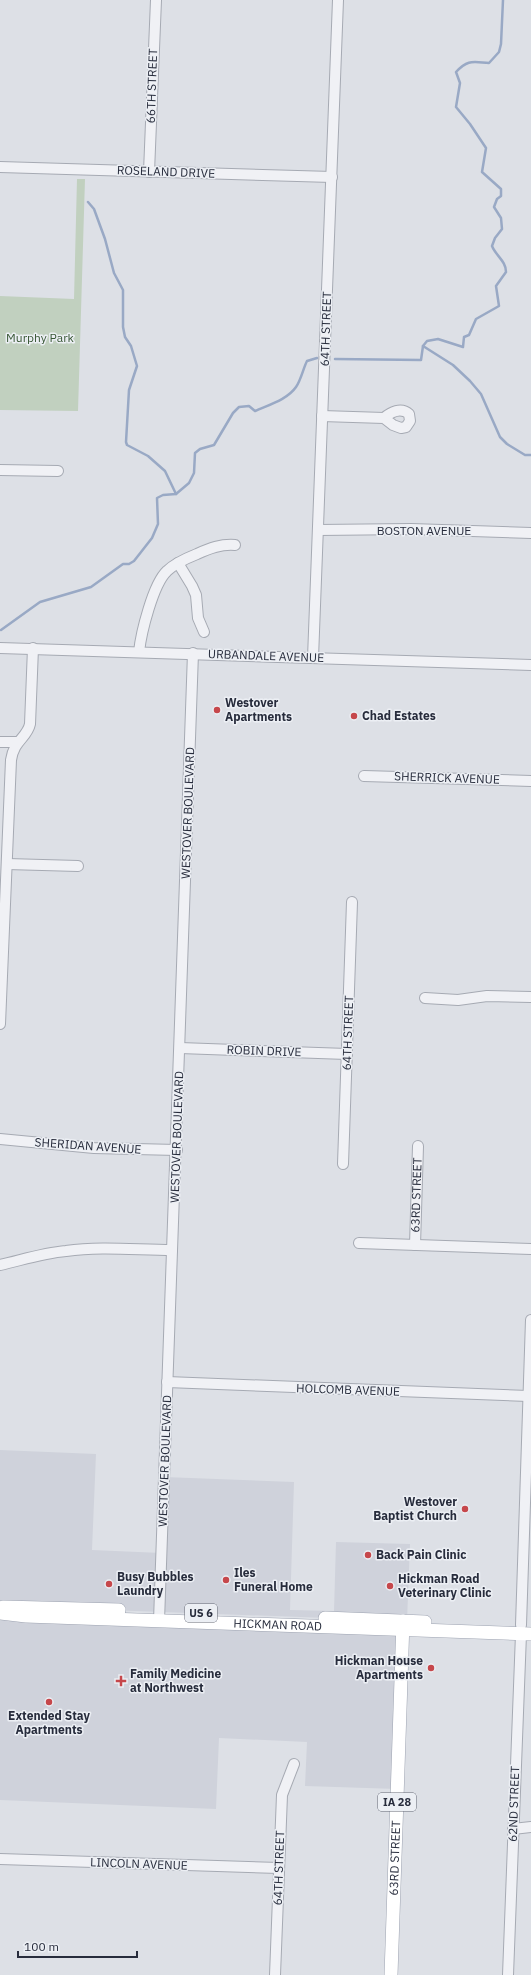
<svg xmlns="http://www.w3.org/2000/svg" width="531" height="1975" font-family="'IBM Plex Sans',sans-serif">
<rect width="100%" height="100%" fill="#dde0e6"/>
<g fill="#cfd2db">
<polygon points="0,1450 96,1454 92,1550 161,1553 164,1477 294,1482 290,1610 334,1611 336,1542 410,1544 407,1621 0,1606"/>
<polygon points="0,1613 402,1630 397,1789 305,1786 307,1742 219,1738 216,1809 0,1800"/>
</g>
<polygon fill="#c1d0bf" points="77,179 85,179 78,411 0,410 0,296 74,299"/>
<g fill="none" stroke-linecap="round" stroke-linejoin="round">
<g stroke="#99a9c5" stroke-width="2.5">
<polyline points="88,202 94,209 105,239 114,273 123,290 123,327 125,337 131,346 137,366 129,390 126,442 127,445 148,456 165,471 176,494"/>
<polyline points="423,346 453,365 470,381 481,394 500,437 507,444 525,455 531,455"/>
<path d="M335 359 421 360 423 346 427 341 438 339 463 347 464 337 469 335 476 319 499 306 496 286 506 272C506 261 496 256 492 246L495 238 502 229 501 218 494 207 497 199 501 196V189L482 172 486 148 470 124 456 107 460 83 456 72C468 59 473 62 489 63L499 52 501 44 503 0"/>
<path d="M1 630 40 602 91 587 123 564H129L134 561 152 538 158 524 157 498 163 495 176 494 189 483 194 473 195 453 200 449 214 445 233 413 239 407 249 406 255 411C268 405 287 400 296 387 301 380 303 369 307 361L317 358"/>
</g>
<g stroke="#a6aab3" stroke-width="12">
<g id="minor">
<polyline points="0,167 332,177"/>
<polyline points="149,172 156,0"/>
<path d="M322 416 384 418 393 425 401 428 406 427 410 421 409 414C401 407 391 412 384 418"/>
<polyline points="0,470 58,471"/>
<polyline points="318,530 411,529 531,533"/>
<polyline points="178,563 192,586 196,595 198,618 204,632"/>
<polyline points="0,648 531,665"/>
<path d="M139 652C141 633 153 584 167 571 175 563 187 558 197 554 210 548 221 544 235 545"/>
<polyline points="313,658 338,0"/>
<polyline points="0,742 16,742"/>
<polyline points="364,776 531,781"/>
<polyline points="7,864 78,866"/>
<polyline points="425,998 458,1000 487,996 531,997"/>
<path d="M0 1024 11 760C14 740 27 738 30 724L33 648"/>
<polyline points="180,1048 347,1054"/>
<polyline points="0,1139 94,1148 177,1150"/>
<polyline points="343,1164 352,902"/>
<polyline points="359,1243 531,1249"/>
<path id="s1" d="M415 1245 418 1146"/>
<path d="M0 1265C22 1260 43 1253 66 1251 101 1246 137 1250 172 1250"/>
<polyline points="167,1382 528,1396"/>
<polyline points="159,1621 193,653"/>
<polyline points="521,1625 531,1320"/>
<polyline points="513,1829 531,1827"/>
<polyline points="0,1859 279,1868"/>
<polyline points="275,1975 282,1795 294,1764"/>
<polyline points="508,1975 521,1634"/>
</g>
</g>
<g stroke="#9da3b1" stroke-width="14">
<g id="major">
<polyline points="3,1607 119,1610"/>
<path id="s2" d="M0 1613 26 1616 531 1634"/>
<polyline points="325,1618 425,1622"/>
<path id="s3" d="M391 1975 403 1621"/>
</g>
</g>
<use href="#minor" stroke="#f0f1f5" stroke-width="10"/>
<use href="#major" stroke="#fff" stroke-width="13"/>
</g>
<g fill="#c6474b" stroke="#eceff4" stroke-width="1.5">
<circle cx="217" cy="710" r="4"/>
<circle cx="354" cy="716" r="4"/>
<circle cx="465" cy="1509" r="4"/>
<circle cx="368" cy="1555" r="4"/>
<circle cx="226" cy="1580" r="4"/>
<circle cx="109" cy="1584" r="4"/>
<circle cx="390" cy="1586" r="4"/>
<circle cx="431" cy="1668" r="4"/>
<path d="M119 1675h4v4h4v4h-4v4h-4v-4h-4v-4h4z"/>
<circle cx="49" cy="1702" r="4"/>
</g>
<g text-anchor="middle" stroke-width="3" stroke-linejoin="round" paint-order="stroke">
<g fill="#eceff4" stroke="#626673" stroke-width="1">
<rect x="185" y="1604" width="32" height="18" rx="3"/>
<rect x="378" y="1793" width="38" height="18" rx="3"/>
</g>
<g font-size="11" font-weight="bold" fill="#272c3c">
<text x="201" y="1617">US 6</text>
<text x="397" y="1806">IA 28</text>
</g>
<g font-size="12" fill="#272c3c" stroke="#eceff4">
<text transform="translate(152 86) rotate(-88)" y="4">66TH STREET</text>
<text transform="translate(166 172) rotate(2)" y="4">ROSELAND DRIVE</text>
<text transform="translate(326 329) rotate(-88)" y="4">64TH STREET</text>
<text x="424" y="535">BOSTON AVENUE</text>
<text transform="translate(266 656) rotate(2)" y="4">URBANDALE AVENUE</text>
<text transform="translate(447 778) rotate(2)" y="4">SHERRICK AVENUE</text>
<text transform="translate(188 813) rotate(-88)" y="4">WESTOVER BOULEVARD</text>
<text transform="translate(348 1033) rotate(-88)" y="4">64TH STREET</text>
<text transform="translate(264 1051) rotate(2)" y="4">ROBIN DRIVE</text>
<text transform="translate(177 1137) rotate(-88)" y="4">WESTOVER BOULEVARD</text>
<text transform="translate(88 1146) rotate(4)" y="4">SHERIDAN AVENUE</text>
<text dy="4" stroke="none"><textPath href="#s1" startOffset="50">63RD STREET</textPath></text>
<text transform="translate(348 1390) rotate(2)" y="4">HOLCOMB AVENUE</text>
<text transform="translate(165 1461) rotate(-88)" y="4">WESTOVER BOULEVARD</text>
<text dy="4" stroke="none"><textPath href="#s2" startOffset="278">HICKMAN ROAD</textPath></text>
<text transform="translate(514 1804) rotate(-88)" y="4">62ND STREET</text>
<text dy="4" stroke="none"><textPath href="#s3" startOffset="117">63RD STREET</textPath></text>
<text transform="translate(139 1864) rotate(2)" y="4">LINCOLN AVENUE</text>
<text transform="translate(279 1868) rotate(-88)" y="4">64TH STREET</text>
</g>
<g font-size="12" fill="#385735" stroke="#eceff4">
<text x="40" y="342">Murphy Park</text>
</g>
<g font-size="12" font-weight="bold" fill="#272c3c" stroke="#eceff4" text-anchor="start">
<text x="225" y="707">Westover<tspan x="225" dy="14">Apartments</tspan></text>
<text x="362" y="720">Chad Estates</text>
<text x="457" y="1506" text-anchor="end">Westover<tspan x="457" dy="14">Baptist Church</tspan></text>
<text x="376" y="1559">Back Pain Clinic</text>
<text x="234" y="1577">Iles<tspan x="234" dy="14">Funeral Home</tspan></text>
<text x="117" y="1581">Busy Bubbles<tspan x="117" dy="14">Laundry</tspan></text>
<text x="398" y="1583">Hickman Road<tspan x="398" dy="14">Veterinary Clinic</tspan></text>
<text x="423" y="1665" text-anchor="end">Hickman House<tspan x="423" dy="14">Apartments</tspan></text>
<text x="130" y="1678">Family Medicine<tspan x="130" dy="14">at Northwest</tspan></text>
<text x="49" y="1720" text-anchor="middle">Extended Stay<tspan x="49" dy="14">Apartments</tspan></text>
</g>
</g>
<path d="M18 1951v6h119v-6" fill="none" stroke="#272c3c" stroke-width="2"/>
<text x="24" y="1951" font-size="12" fill="#272c3c" stroke="#eceff4" stroke-width="3" paint-order="stroke">100 m</text>
</svg>
